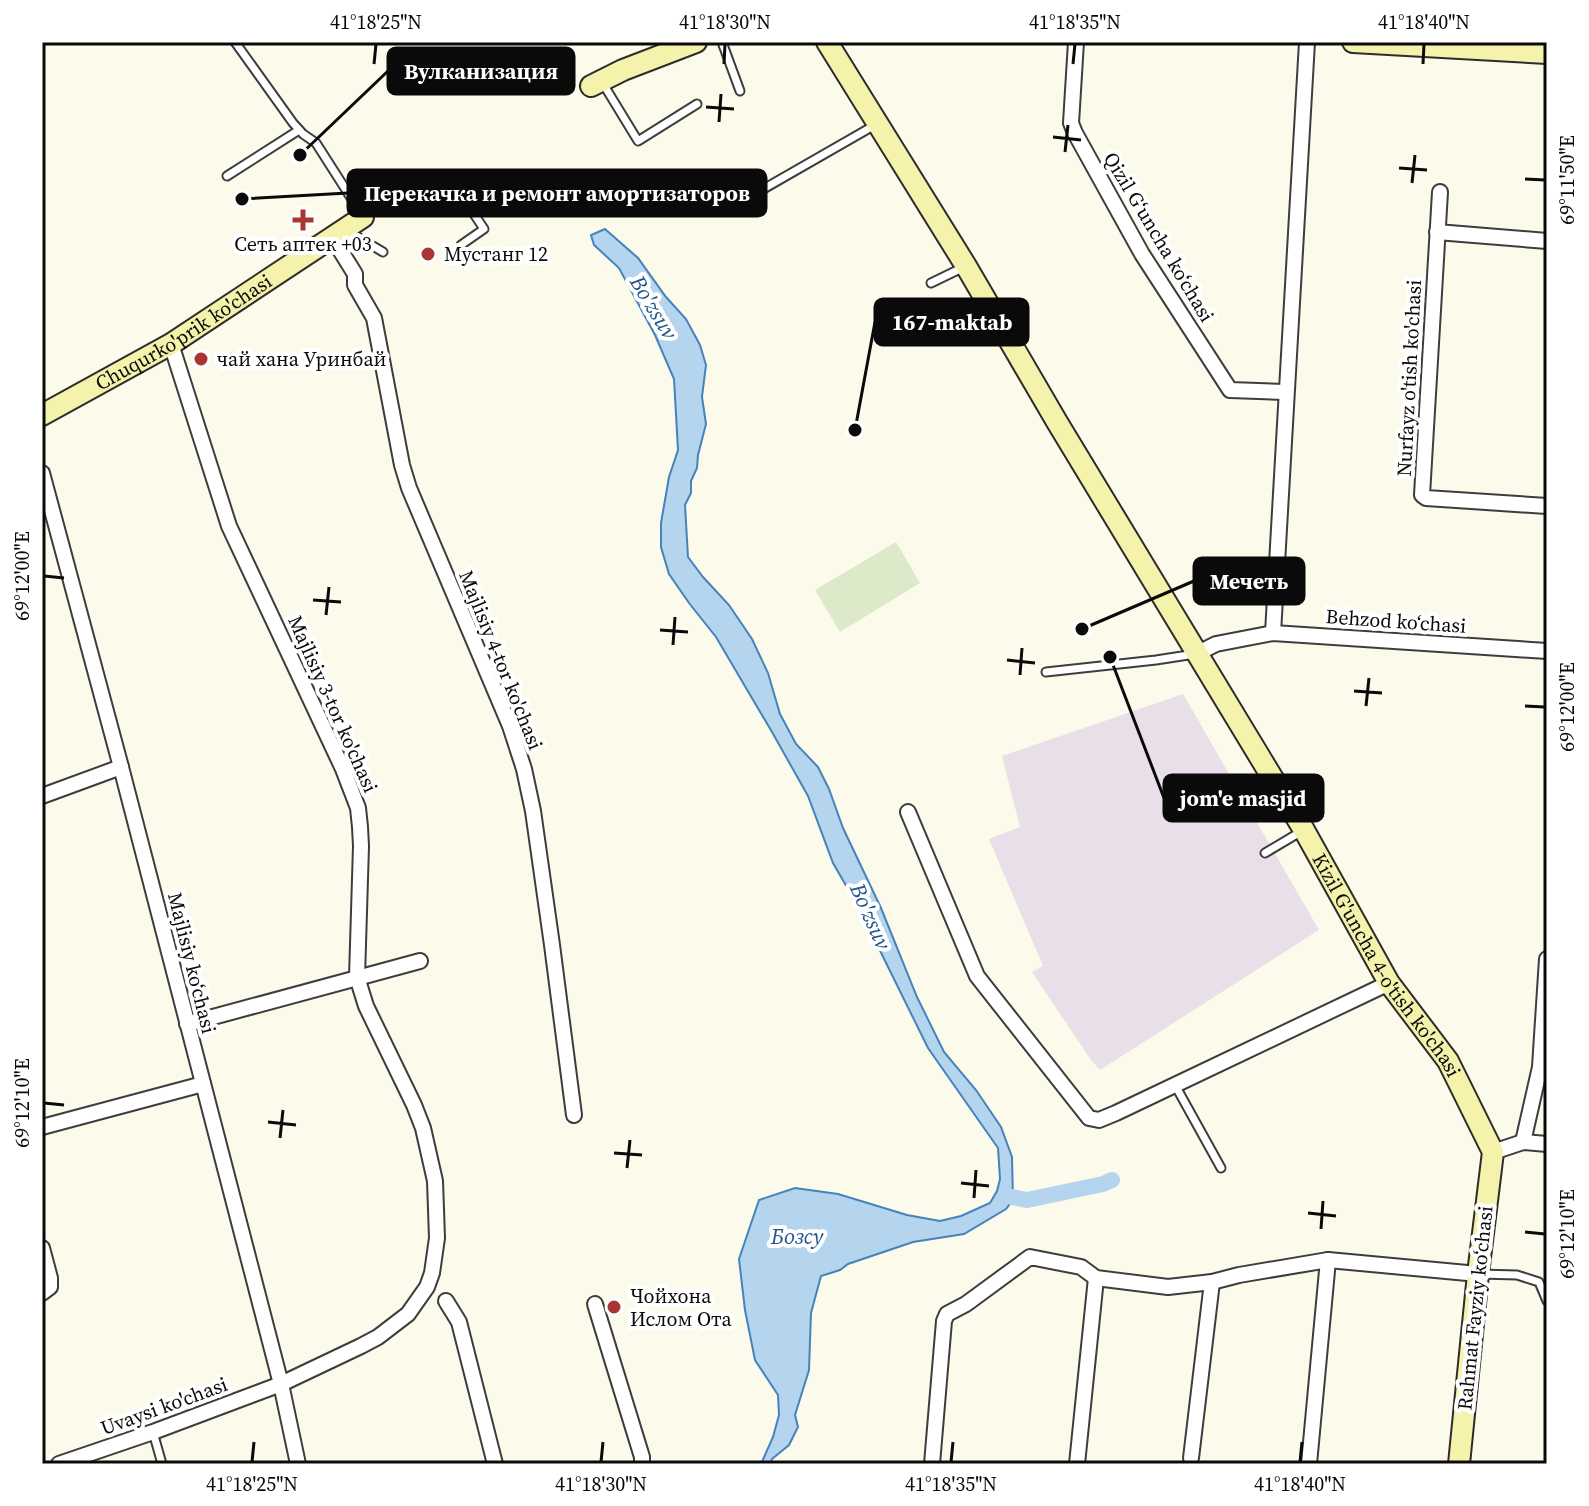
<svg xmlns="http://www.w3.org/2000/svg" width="1589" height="1506" font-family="'Source Serif 4',serif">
<rect width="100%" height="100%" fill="#fcfaea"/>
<polygon fill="#e8dfe8" points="1183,694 1319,930 1100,1070 1091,1060 1032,972 1043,966 989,839 1020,827 1002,756"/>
<polygon fill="#dceac9" points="896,542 920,583 840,632 815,590"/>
<polygon fill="#b5d4ed" stroke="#4583bb" stroke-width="2" points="605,229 638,258 666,297 686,319 700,345 706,365 702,397 706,424 698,455 697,468 691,481 691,493 685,505 688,557 703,577 729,605 752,639 768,673 780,714 796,744 818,767 829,789 843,828 881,908 917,997 944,1052 976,1090 1001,1127 1012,1157 1013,1200 1006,1209 964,1234 913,1242 848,1264 840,1270 821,1276 811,1313 809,1370 795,1415 798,1427 789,1445 772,1459 770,1464 761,1464 773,1437 779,1415 778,1395 755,1360 745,1310 739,1259 759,1200 795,1188 838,1194 907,1215 940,1221 961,1216 990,1203 997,1191 1000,1179 998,1148 928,1048 859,908 833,863 808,796 772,732 716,637 689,603 669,574 661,547 661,523 669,477 678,450 674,379 655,335 619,268 594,245 591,235"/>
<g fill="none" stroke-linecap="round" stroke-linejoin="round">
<polyline stroke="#b5d4ed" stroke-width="16" points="1007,1196 1027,1200 1103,1184 1112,1180"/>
<g stroke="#3d3d3d" stroke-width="11">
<g id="lane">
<polyline points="235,42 293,123 303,134 316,143 362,215"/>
<polyline points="722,42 740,91"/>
<polyline points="602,82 638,141 697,104"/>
<polyline points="227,176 299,130"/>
<polyline points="753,195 875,125"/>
<polyline points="346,230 383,252"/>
<polyline points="461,245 484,229 466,202"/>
<polyline points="931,283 964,267"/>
<polyline points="1046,672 1156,660 1195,654"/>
<polyline points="1265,853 1302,831"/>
<polyline points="1175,1085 1221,1168"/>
<polyline points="1479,1274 1517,1275 1539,1282 1547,1301"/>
<polyline points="153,1432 162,1464"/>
</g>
</g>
<g stroke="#3d3d3d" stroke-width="18">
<g id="street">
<polyline points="1076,42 1071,123 1075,133 1142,254 1230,390 1285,392"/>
<polyline points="1440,192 1422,495 1426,498 1547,506"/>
<polyline points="1437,232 1547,241"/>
<polyline points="332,237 355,274 355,285 374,318 402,465 409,488 510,726 524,769 533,811 552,945 574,1115"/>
<polyline points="42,473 121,767 281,1384 298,1464"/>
<polyline points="1273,633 1307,42"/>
<polyline points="1198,653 1216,644 1273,633 1547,651"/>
<polyline points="42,796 121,767"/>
<polyline points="908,812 977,976 1089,1118 1099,1120 1116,1113 1389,983"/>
<polyline points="187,1024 420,961"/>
<polyline points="42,1127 203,1084"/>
<polyline points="1523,1142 1540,1067 1547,959"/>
<polyline points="1493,1152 1523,1142 1547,1144"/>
<polyline points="42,1248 50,1278 50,1287 42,1293"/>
<polyline points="446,1301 459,1322 495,1464"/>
<polyline points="595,1304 642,1457 642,1464"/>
<polyline points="1191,1458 1212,1282"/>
<polyline points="59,1464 153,1432 281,1384 361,1346 378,1337 408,1314 427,1287 432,1273 437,1238 435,1181 423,1128 414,1105 366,1006 357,977 361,846 360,827 358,808 343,769 229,526 171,344"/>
<polyline points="932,1464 944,1321 947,1314 966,1304 1030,1257 1081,1267 1096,1278 1168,1287 1212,1282 1239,1275 1328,1260 1478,1274"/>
<polyline points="1077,1464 1096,1278"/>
<polyline points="1309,1464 1328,1260"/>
</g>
</g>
<g stroke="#2c2c2c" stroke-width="24">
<g id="secondary">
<path id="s1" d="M827 42 966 266 1057 422 1304 830 1389 983 1448 1061 1493 1152 1478 1274 1459 1464"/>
<polyline points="1353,42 1547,53"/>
<polyline points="591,86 623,70 696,42"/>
<path id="s2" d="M42 415 171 344 363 217"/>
</g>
</g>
<use href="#lane" stroke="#fff" stroke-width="7"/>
<use href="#street" stroke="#fff" stroke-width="14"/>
<use href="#secondary" stroke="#f5f2ac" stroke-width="20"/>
</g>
<path fill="none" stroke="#0a0a0a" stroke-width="3" d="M374 64 376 44M724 64 725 44M1073 64 1075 44M1423 64 1424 44M706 107 734 109M719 122 721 94M1053 137 1081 140M1065 152 1068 125M1399 168 1427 170M1525 179 1545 180M1412 183 1415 155M44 576 64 578M313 600 341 602M326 615 329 587M660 630 688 632M673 645 675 617M1007 660 1035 663M1020 675 1022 648M1354 691 1382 693M1366 706 1369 678M1525 706 1545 707M44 1103 64 1105M268 1122 296 1125M280 1138 283 1110M614 1153 642 1155M627 1168 630 1140M961 1183 989 1186M974 1198 976 1170M1308 1213 1336 1216M1321 1229 1323 1201M1525 1232 1545 1234M252 1462 254 1442M601 1462 603 1442M951 1462 953 1442M1300 1462 1302 1442"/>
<g fill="#a83734" stroke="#fff" stroke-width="3">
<path d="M299 208h8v8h8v8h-8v8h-8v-8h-8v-8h8z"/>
<circle cx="428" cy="254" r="8"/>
<circle cx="201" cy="359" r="8"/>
<circle cx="614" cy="1307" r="8"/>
</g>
<g text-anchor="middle" stroke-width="8" stroke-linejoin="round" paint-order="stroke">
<g font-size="20" fill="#0a0a0a" stroke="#fff">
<text transform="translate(1159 237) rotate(59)" y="7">Qizil Gʻuncha koʻchasi</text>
<text dy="7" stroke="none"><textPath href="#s2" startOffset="164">Chuqurko'prik ko'chasi</textPath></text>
<text transform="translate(1409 378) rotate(-87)" y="7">Nurfayz o'tish ko'chasi</text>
<text transform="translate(1396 621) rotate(4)" y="7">Behzod ko‘chasi</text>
<text transform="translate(501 660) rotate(68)" y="7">Majlisiy 4-tor ko'chasi</text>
<text transform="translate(333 704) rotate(66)" y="7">Majlisiy 3-tor ko'chasi</text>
<text transform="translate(192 963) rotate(76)" y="7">Majlisiy koʻchasi</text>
<text dy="7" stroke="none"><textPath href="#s1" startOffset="1080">Kizil G'uncha 4-o'tish ko'chasi</textPath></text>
<text transform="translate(1475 1308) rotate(-84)" y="7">Rahmat Fayziy koʻchasi</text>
<text transform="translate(164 1406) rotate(-20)" y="7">Uvaysi ko'chasi</text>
</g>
<g font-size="20" fill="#0a0a0a" stroke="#fff" text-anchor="start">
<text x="303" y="251" text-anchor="middle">Сеть аптек +03</text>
<text x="444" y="261">Мустанг 12</text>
<text x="217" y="366">чай хана Уринбай</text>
<text x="630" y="1303">Чойхона<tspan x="630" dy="23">Ислом Ота</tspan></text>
</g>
<g font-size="22" font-style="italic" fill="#24568b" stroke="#fff">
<text transform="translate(654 307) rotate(59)" y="8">Bo'zsuv</text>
<text transform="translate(871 916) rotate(66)" y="8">Bo'zsuv</text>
<text x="797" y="1244">Бозсу</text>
</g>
</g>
<path fill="none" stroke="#0a0a0a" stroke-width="3" d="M300 155L388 71M242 199L348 193M855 430L875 322M1082 629L1194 581M1110 657L1164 798"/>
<g fill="#0a0a0a" stroke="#fff" stroke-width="3">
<circle cx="300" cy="155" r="8"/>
<circle cx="242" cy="199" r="8"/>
<circle cx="855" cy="430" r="8"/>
<circle cx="1082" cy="629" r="8"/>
<circle cx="1110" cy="657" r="8"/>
</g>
<g fill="#0a0a0a" stroke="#0a0a0a" stroke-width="3">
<rect x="388" y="48" width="186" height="46" rx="8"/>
<rect x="348" y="170" width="418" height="46" rx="8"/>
<rect x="875" y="299" width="153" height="46" rx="8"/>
<rect x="1194" y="558" width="110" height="46" rx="8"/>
<rect x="1164" y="775" width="159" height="46" rx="8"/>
</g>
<g font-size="22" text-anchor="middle" font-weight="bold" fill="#fff">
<text x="481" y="79">Вулканизация</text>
<text x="557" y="201">Перекачка и ремонт амортизаторов</text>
<text x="952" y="330">167-maktab</text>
<text x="1249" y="589">Мечеть</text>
<text x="1243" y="806">jom'e masjid</text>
</g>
<rect width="1589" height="1506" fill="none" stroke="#ffffff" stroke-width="88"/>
<rect x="44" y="44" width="1501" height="1418" fill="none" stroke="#0a0a0a" stroke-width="3"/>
<g font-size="20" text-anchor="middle" fill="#0a0a0a">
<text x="376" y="29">41°18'25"N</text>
<text x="725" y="29">41°18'30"N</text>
<text x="1075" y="29">41°18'35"N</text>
<text x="1424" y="29">41°18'40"N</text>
<text transform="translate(1567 180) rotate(-90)" y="7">69°11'50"E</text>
<text transform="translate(22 576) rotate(-90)" y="7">69°12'00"E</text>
<text transform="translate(1567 707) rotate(-90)" y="7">69°12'00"E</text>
<text transform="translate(22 1103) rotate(-90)" y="7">69°12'10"E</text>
<text transform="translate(1567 1234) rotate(-90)" y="7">69°12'10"E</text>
<text x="252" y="1491">41°18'25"N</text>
<text x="601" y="1491">41°18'30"N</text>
<text x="951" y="1491">41°18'35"N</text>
<text x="1300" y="1491">41°18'40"N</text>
</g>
</svg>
